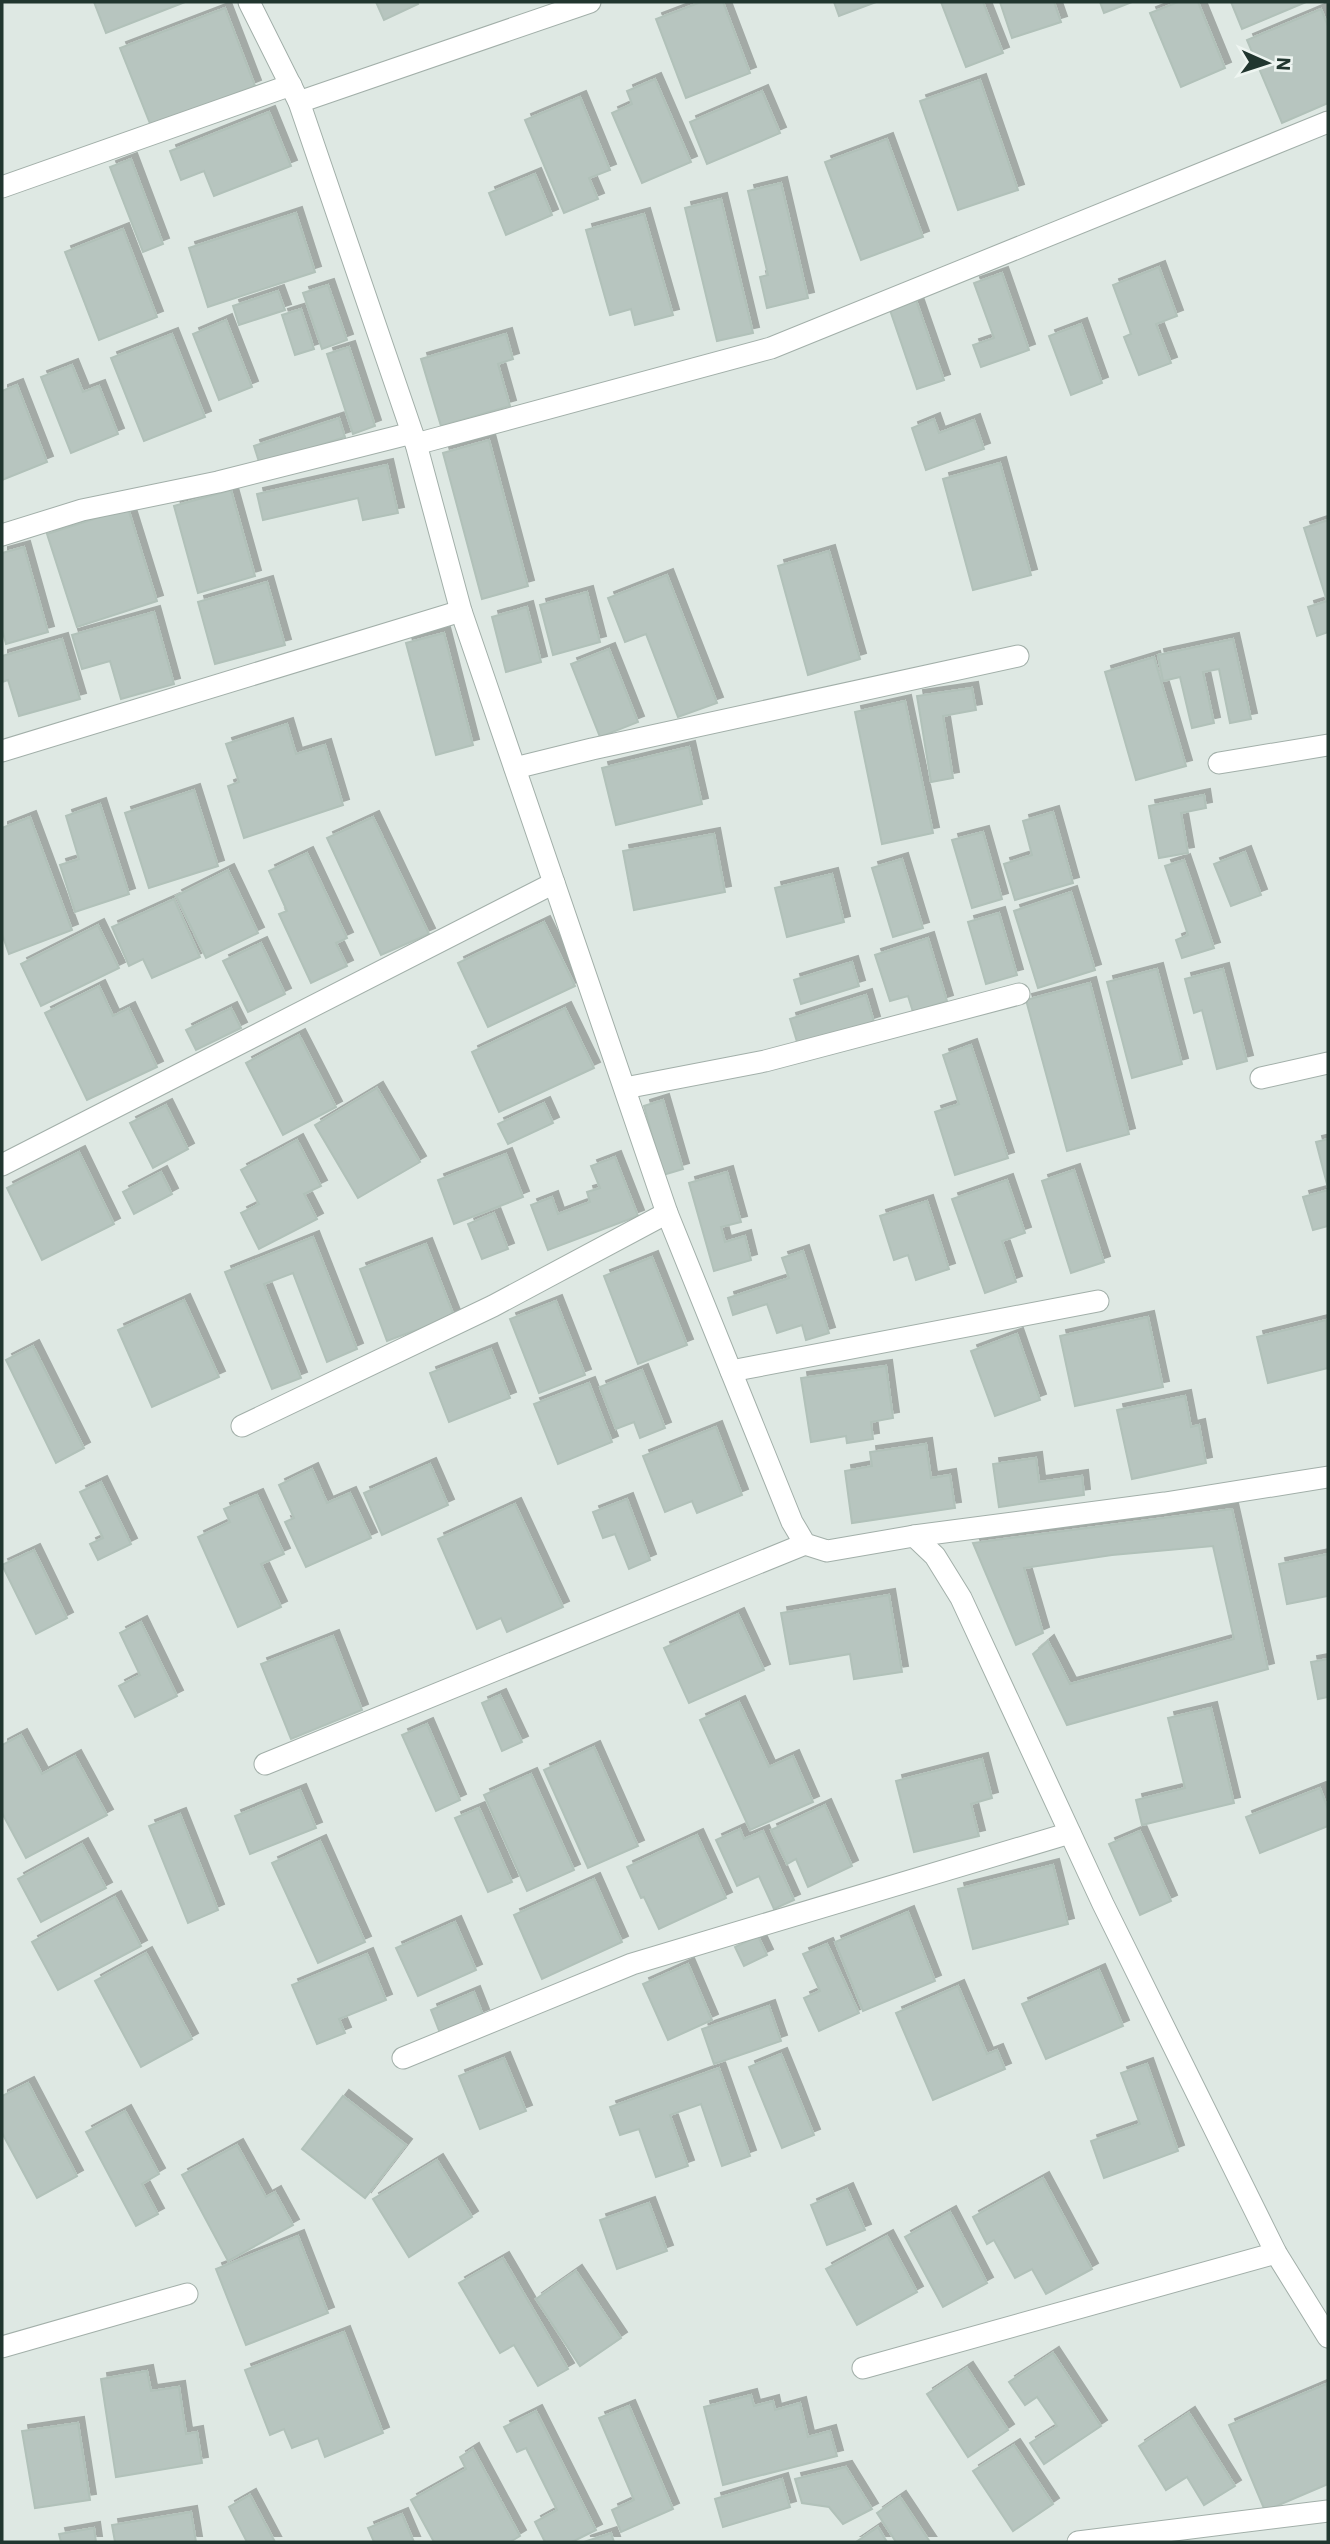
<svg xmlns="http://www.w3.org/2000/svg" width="1330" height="2544" font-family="'IBM Plex Sans',sans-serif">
<defs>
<filter id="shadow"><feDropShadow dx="6" dy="-6" stdDeviation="0" flood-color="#0004"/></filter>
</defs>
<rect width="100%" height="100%" fill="#dee8e3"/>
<g fill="#b7c5bf" stroke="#b1c1b9" stroke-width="2" filter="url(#shadow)">
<polygon points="94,2 185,2 106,33"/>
<polygon points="376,2 417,2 418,4 384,20"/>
<polygon points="701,2 723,2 750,73 686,98 656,19"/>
<polygon points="834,2 876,2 839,16"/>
<polygon points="941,2 983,2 1003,53 966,67"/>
<polygon points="1000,2 1054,2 1061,22 1012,38"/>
<polygon points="1100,2 1132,2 1104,13"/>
<polygon points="1178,2 1198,2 1225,68 1181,87 1150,13"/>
<polygon points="1231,2 1306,2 1242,29"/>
<polygon points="225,8 255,86 151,126 120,48"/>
<polygon points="1321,9 1328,26 1328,103 1282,123 1247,40"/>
<polygon points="655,79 691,162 642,183 612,113 632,104 627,91"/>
<polygon points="980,80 1018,190 958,210 920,101"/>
<polygon points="762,91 780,133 707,164 690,122"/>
<polygon points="580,97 610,170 589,178 598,199 564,213 525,120"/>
<polygon points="269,112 291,166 214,196 204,171 181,180 170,151"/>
<polygon points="887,139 923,237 861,260 825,162"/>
<polygon points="131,159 163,244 143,252 110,167"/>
<polygon points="535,174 552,215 506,235 489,193"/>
<polygon points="781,183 808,298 767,308 760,277 768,275 748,191"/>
<polygon points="721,199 753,333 717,341 685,208"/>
<polygon points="296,213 315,272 208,307 189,248"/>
<polygon points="644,214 673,315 635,325 631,309 610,315 586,230"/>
<polygon points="123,229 157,317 99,340 65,252"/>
<polygon points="1159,267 1177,316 1156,324 1171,363 1139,375 1124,337 1131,334 1113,285"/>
<polygon points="1002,273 1029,350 981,367 973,345 994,338 974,283"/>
<polygon points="328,285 347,340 322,349 303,293"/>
<polygon points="278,291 285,310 239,325 233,306"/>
<polygon points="916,300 944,380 917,389 890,310"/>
<polygon points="301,309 314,349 295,355 282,315"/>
<polygon points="226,320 252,387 219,400 193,334"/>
<polygon points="1081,324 1102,383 1071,395 1049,336"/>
<polygon points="172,334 205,417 144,441 111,358"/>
<polygon points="506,334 513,359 498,364 510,406 441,426 421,359"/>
<polygon points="349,347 375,426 353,434 327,354"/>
<polygon points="72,365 83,392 99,386 118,434 71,453 41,377"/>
<polygon points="17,385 47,462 2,480 2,391"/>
<polygon points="339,418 345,437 260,465 254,446"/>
<polygon points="934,419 939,433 974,420 984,449 926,470 912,428"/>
<polygon points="489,440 528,586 482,599 443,453"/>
<polygon points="1000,463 1031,575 973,590 943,479"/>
<polygon points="387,465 398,513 363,520 358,498 263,520 257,494"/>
<polygon points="231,490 255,576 198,593 174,506"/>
<polygon points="128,508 157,601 77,627 47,534"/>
<polygon points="1328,520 1328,632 1317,636 1308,607 1327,601 1304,528"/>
<polygon points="24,547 48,632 6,644 2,629 2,553"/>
<polygon points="829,551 860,659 808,675 778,566"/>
<polygon points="667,575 717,703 678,717 646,634 625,642 608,598"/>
<polygon points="267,582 285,645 215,664 198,602"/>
<polygon points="587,592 600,642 553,655 540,605"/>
<polygon points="527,607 541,662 506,672 492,617"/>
<polygon points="154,612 174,684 121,699 110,661 82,669 72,635"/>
<polygon points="444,633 473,745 436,755 406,643"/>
<polygon points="62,639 80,699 19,716 8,680 2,682 2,656"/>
<polygon points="1233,639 1251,719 1230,723 1219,669 1203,672 1214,723 1192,728 1180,677 1163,681 1158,655"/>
<polygon points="609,649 638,722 600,737 571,664"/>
<polygon points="1154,657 1186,766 1136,780 1105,672"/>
<polygon points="972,688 976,710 943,716 953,778 931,782 917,696"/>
<polygon points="905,701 933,833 882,844 855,712"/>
<polygon points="287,724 296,754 325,745 343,805 244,838 228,786 239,782 226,744"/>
<polygon points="689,747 702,804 616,825 602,768"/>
<polygon points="194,790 218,866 149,888 125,813"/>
<polygon points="1204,795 1206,808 1181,813 1188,853 1159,858 1149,806"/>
<polygon points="100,804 129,894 75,912 60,865 79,859 66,816"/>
<polygon points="1053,812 1073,883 1015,900 1004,864 1032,855 1023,821"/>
<polygon points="30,817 72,930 9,954 2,934 2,828"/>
<polygon points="373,817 429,934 381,955 327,838"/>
<polygon points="983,832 1002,899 972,908 952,840"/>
<polygon points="714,834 725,892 634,910 623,851"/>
<polygon points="1245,852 1261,895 1231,906 1214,864"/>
<polygon points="307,853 347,938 336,943 347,966 311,983 279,914 287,911 269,871"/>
<polygon points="902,859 923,928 893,937 872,868"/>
<polygon points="1184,860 1214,948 1182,958 1176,940 1188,935 1165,866"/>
<polygon points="228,870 258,933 206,958 176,896"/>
<polygon points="832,874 844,922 787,937 775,888"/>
<polygon points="1071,892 1095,970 1038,988 1014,911"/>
<polygon points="174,899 200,957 152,978 143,959 129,966 112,927"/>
<polygon points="999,913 1017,975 986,984 968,922"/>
<polygon points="544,922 575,986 488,1027 458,963"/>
<polygon points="98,925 119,968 41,1006 21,964"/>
<polygon points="928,938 947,1001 913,1012 908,996 890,1001 875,955"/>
<polygon points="261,943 285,994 248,1012 223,961"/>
<polygon points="852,962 859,986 801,1004 794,980"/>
<polygon points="1157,969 1182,1064 1132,1078 1107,982"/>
<polygon points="1223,969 1247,1061 1217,1069 1202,1010 1194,1013 1185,979"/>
<polygon points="1090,983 1129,1134 1067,1151 1026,1000"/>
<polygon points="99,986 113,1016 129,1008 157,1067 87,1100 45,1013"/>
<polygon points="866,995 874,1022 798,1045 790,1019"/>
<polygon points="231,1008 241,1028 196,1050 186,1030"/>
<polygon points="565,1008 594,1068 499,1112 472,1052"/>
<polygon points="299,1035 336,1107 283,1135 246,1063"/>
<polygon points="971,1045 1008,1158 955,1175 935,1112 959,1104 943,1055"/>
<polygon points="377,1088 420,1162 358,1198 315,1125"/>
<polygon points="663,1100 683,1169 663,1175 644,1106"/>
<polygon points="544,1103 553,1123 508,1144 498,1124"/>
<polygon points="166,1105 188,1149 153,1168 130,1123"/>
<polygon points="1328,1139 1328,1188 1316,1142"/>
<polygon points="297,1140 321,1186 304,1194 317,1219 259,1249 241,1213 259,1204 241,1170"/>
<polygon points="79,1152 114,1224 42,1260 7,1188"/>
<polygon points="506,1154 523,1197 454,1224 438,1180"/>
<polygon points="615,1157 638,1216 548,1250 531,1205 552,1197 558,1214 590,1202 587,1192 600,1188 591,1166"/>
<polygon points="1074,1170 1104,1262 1071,1273 1042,1181"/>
<polygon points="161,1172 172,1194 134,1214 123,1192"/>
<polygon points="727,1172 741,1222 721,1227 725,1242 745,1236 751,1260 714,1271 689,1183"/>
<polygon points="1007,1180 1025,1233 1002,1241 1016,1282 985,1293 952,1199"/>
<polygon points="1328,1190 1328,1226 1313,1230 1303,1197"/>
<polygon points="927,1201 949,1269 916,1280 908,1255 894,1260 880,1216"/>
<polygon points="494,1213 508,1249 482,1259 468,1224"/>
<polygon points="313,1237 357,1349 327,1362 293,1273 264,1284 301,1378 272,1389 225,1272"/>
<polygon points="426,1244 454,1316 387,1341 360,1269"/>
<polygon points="803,1251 829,1333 806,1340 802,1325 777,1333 767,1304 733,1315 728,1298 789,1278 782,1258"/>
<polygon points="652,1257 687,1345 638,1364 604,1276"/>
<polygon points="184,1300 219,1377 152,1407 118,1330"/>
<polygon points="556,1301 585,1375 539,1393 510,1319"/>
<polygon points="1148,1317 1163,1387 1075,1406 1060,1336"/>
<polygon points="1326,1320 1328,1368 1268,1383 1257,1337"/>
<polygon points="1017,1334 1040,1400 995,1416 971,1351"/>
<polygon points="33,1346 84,1448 56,1463 6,1360"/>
<polygon points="491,1349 510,1398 449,1422 430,1373"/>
<polygon points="886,1366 893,1418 871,1422 873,1439 847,1443 846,1436 811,1442 801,1378"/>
<polygon points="642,1370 665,1428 640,1438 634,1422 616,1429 600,1387"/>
<polygon points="589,1383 612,1442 558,1464 534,1404"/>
<polygon points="1185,1396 1191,1427 1199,1425 1206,1463 1132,1479 1117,1410"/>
<polygon points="716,1427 742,1495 697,1513 692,1501 665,1512 643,1456"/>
<polygon points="926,1444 931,1478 950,1475 955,1508 852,1523 845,1471 872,1466 870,1452"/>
<polygon points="1036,1458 1039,1482 1082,1476 1084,1495 999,1507 993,1464"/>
<polygon points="430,1464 448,1505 382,1535 364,1493"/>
<polygon points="312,1469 327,1503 350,1493 371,1538 306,1567 285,1522 294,1518 279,1485"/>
<polygon points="101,1482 131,1544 98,1560 90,1544 103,1538 80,1492"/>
<polygon points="257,1495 284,1554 261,1564 281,1607 238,1627 198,1537 230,1522 224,1509"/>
<polygon points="627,1499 650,1560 629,1569 615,1534 603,1538 593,1512"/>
<polygon points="515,1504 563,1607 507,1632 501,1618 477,1629 438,1539"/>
<polygon points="1232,1509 1268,1669 1067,1725 1033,1654 1048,1641 1070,1684 1234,1639 1213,1546 1112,1555 1024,1568 1043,1633 1016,1645 973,1543"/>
<polygon points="34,1550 67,1618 36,1634 2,1565"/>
<polygon points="1328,1554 1328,1596 1287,1604 1279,1564"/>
<polygon points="889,1595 902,1672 854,1679 850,1654 790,1664 781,1613"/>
<polygon points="738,1614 764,1670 689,1703 664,1648"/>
<polygon points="141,1622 177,1696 135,1717 119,1686 140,1675 120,1633"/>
<polygon points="333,1636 362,1710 291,1739 261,1664"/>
<polygon points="1328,1659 1328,1697 1318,1699 1311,1662"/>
<polygon points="500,1695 522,1742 502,1751 482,1703"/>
<polygon points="739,1702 769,1767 793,1756 813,1802 750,1830 700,1720"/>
<polygon points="1211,1708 1234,1803 1142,1825 1136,1800 1185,1788 1168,1718"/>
<polygon points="427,1724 460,1800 436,1811 402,1735"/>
<polygon points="21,1735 42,1774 75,1756 107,1815 26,1858 2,1813 2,1745"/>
<polygon points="594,1747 638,1846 588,1868 544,1770"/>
<polygon points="982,1759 992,1798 971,1804 979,1836 914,1852 896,1781"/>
<polygon points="531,1774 574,1870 527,1891 484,1795"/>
<polygon points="1320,1788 1328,1809 1328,1826 1260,1853 1246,1817"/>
<polygon points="300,1790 316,1828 250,1854 235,1816"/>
<polygon points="825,1805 852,1866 808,1887 796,1859 787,1864 771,1830"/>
<polygon points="479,1808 512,1882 488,1892 455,1818"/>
<polygon points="180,1814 218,1910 188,1923 149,1826"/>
<polygon points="740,1829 744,1839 763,1831 794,1900 774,1909 759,1876 737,1886 716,1840"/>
<polygon points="1140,1831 1171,1901 1140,1915 1109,1844"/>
<polygon points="697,1835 726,1898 659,1929 644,1897 641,1898 627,1867"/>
<polygon points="320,1841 365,1942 318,1963 272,1863"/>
<polygon points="82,1844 106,1888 41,1922 18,1879"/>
<polygon points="1053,1865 1068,1924 973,1949 958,1889"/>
<polygon points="594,1879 622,1942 542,1979 514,1915"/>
<polygon points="115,1897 141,1946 58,1990 32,1942"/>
<polygon points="908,1912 935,1981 863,2011 835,1942"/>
<polygon points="455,1922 476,1970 418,1996 396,1948"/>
<polygon points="758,1936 767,1955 744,1966 735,1947"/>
<polygon points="827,1944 859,2013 819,2031 804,1998 820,1991 803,1954"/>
<polygon points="146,1953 192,2039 141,2067 95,1981"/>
<polygon points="367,1954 386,2000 339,2019 345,2033 317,2044 292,1985"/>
<polygon points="688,1964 712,2020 668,2040 643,1984"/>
<polygon points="1099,1970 1123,2026 1046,2059 1022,2004"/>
<polygon points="958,1986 987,2054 997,2050 1005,2069 933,2100 896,2013"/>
<polygon points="474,1992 483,2015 440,2033 431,2010"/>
<polygon points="769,2006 781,2041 714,2064 702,2029"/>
<polygon points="781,2054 814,2135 782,2148 749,2067"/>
<polygon points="504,2058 526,2111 480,2129 459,2076"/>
<polygon points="1147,2064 1178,2151 1104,2178 1091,2141 1140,2124 1121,2073"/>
<polygon points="719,2068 750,2156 722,2166 701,2104 670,2115 688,2166 656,2177 639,2129 620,2135 610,2107"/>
<polygon points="28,2083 77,2176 37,2198 2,2133 2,2096"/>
<polygon points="343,2096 406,2145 365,2198 302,2149"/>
<polygon points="125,2111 159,2174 142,2184 158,2214 136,2226 86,2132"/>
<polygon points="237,2145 266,2197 275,2192 293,2225 228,2261 182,2175"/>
<polygon points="437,2160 472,2217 409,2257 373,2199"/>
<polygon points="1043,2178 1092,2269 1046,2294 1032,2269 1015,2278 994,2240 987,2244 973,2217"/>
<polygon points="847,2189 865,2230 827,2245 811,2205"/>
<polygon points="649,2203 667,2251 617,2269 600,2220"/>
<polygon points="950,2212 987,2283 943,2307 905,2237"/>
<polygon points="298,2236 328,2313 246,2345 216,2269"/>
<polygon points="887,2236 917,2292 857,2325 826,2269"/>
<polygon points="503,2258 568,2369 538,2386 514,2345 500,2353 459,2283"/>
<polygon points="576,2271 621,2338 580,2366 536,2299"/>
<polygon points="344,2332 383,2433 325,2457 318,2438 292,2448 284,2429 270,2435 245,2370"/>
<polygon points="1053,2353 1101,2426 1044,2464 1030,2443 1057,2426 1037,2397 1025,2405 1009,2382"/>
<polygon points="967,2368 1008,2430 968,2457 927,2394"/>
<polygon points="147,2371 151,2391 179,2387 186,2434 197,2432 202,2463 116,2477 101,2379"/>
<polygon points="1326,2384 1328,2389 1328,2484 1265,2511 1229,2425"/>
<polygon points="751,2395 754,2406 773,2401 775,2410 800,2403 808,2437 830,2431 837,2456 723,2485 704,2407"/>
<polygon points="629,2406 673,2509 621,2532 612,2510 634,2500 599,2418"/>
<polygon points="536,2411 596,2530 572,2542 545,2542 535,2522 557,2510 526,2448 517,2452 504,2427"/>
<polygon points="1189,2413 1235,2486 1204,2505 1187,2477 1166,2490 1139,2446"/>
<polygon points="78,2423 90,2500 35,2508 22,2431"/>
<polygon points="1014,2445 1053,2504 1013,2531 973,2471"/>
<polygon points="473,2449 520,2536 510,2542 434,2542 411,2500 466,2469 460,2457"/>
<polygon points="846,2467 872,2509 843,2524 829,2507 802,2503 795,2479"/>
<polygon points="782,2479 790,2507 723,2527 715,2499"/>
<polygon points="250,2495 275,2542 247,2542 229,2507"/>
<polygon points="900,2497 930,2542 896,2542 877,2513"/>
<polygon points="191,2512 196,2542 115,2542 112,2525"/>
<polygon points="402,2514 414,2542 374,2542 368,2528"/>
<polygon points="878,2527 887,2542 856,2542"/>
<polygon points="94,2528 96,2542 61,2542 59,2534"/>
<polygon points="611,2533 614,2542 584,2542"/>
</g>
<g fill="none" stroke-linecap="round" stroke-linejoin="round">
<g stroke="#a2afa9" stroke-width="23">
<g id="street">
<polyline points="249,2 299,102 416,444 461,611 667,1213 792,1522 805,1544 827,1551 914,1536 935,1556 961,1598 1103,1904 1276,2253 1328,2337"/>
<polyline points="299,102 590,2"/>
<polyline points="2,187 291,85"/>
<polyline points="416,444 771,348 1328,122"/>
<polyline points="2,535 82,510 218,482 412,433"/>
<polyline points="2,751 461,611"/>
<polyline points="1219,763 1328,745"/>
<polyline points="515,768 592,749 1018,656"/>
<polyline points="1261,1078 1328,1063"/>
<polyline points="625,1088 765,1061 1019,994"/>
<polyline points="2,1165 554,883"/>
<polyline points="731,1371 1098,1301"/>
<polyline points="242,1426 493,1306 667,1213"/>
<polyline points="914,1536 1165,1503 1328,1477"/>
<polyline points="265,1764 805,1544"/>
<polyline points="403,2058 632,1964 1070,1833"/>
<polyline points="2,2347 187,2294"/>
<polyline points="863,2368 1276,2253"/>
<polyline points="1078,2542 1328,2511"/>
</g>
</g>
<use href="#street" stroke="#fff" stroke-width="21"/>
</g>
<rect width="1330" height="2544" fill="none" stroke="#21362f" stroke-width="7"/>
<g transform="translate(1267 63) rotate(93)" stroke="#eef5f1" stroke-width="5" paint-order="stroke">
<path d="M0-5L12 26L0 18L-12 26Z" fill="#21362f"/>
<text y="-10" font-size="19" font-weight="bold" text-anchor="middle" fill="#21362f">N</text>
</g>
</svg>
